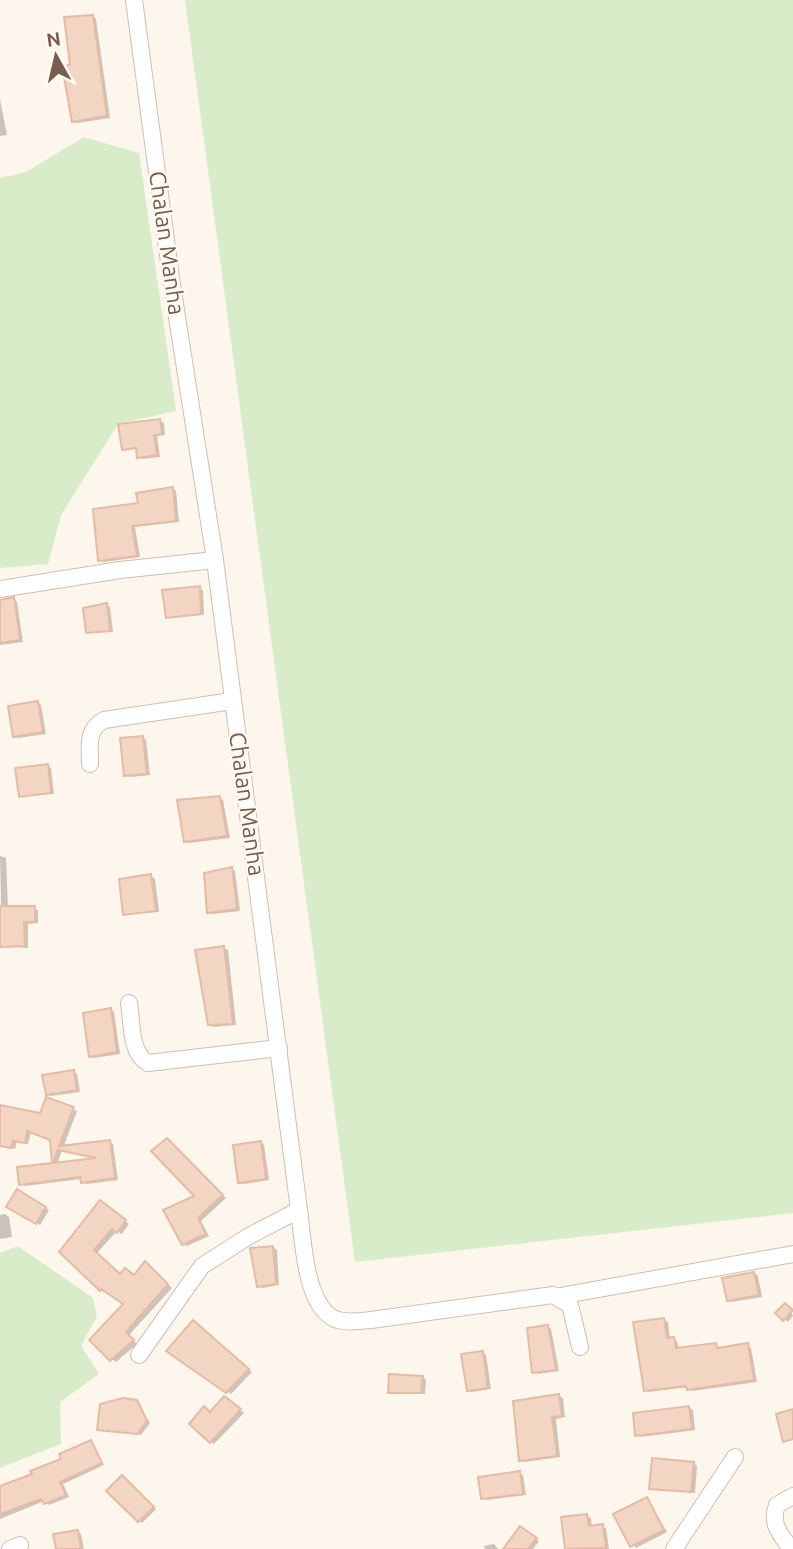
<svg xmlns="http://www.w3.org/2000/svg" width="793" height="1549" font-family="Ubuntu,sans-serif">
<rect width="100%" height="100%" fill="#fdf6ec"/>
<g fill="#d8ecc9">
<polygon points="185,0 793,0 793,1213 355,1262"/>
<polygon points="84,137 139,153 176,411 118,424 61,515 48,564 0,568 0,178 26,172"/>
<polygon points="18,1246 93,1298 97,1316 81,1346 99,1374 60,1402 61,1444 0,1468 0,1253"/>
</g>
<g fill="#0003" fill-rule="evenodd">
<polygon points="93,16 96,19 110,118 77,123 73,121 72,67"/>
<polygon points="0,99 7,135 0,136"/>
<polygon points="160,421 164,423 165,435 157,436 160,457 143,459 139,457 138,449 123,448"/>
<polygon points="172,489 176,491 179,522 135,527 140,557 104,562 100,560 140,504"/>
<polygon points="199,588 203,590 204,615 168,617"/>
<polygon points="13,599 17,602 23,642 0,645 0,602"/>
<polygon points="107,605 110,607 113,632 88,632"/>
<polygon points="37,703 41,705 46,734 18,738 15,736"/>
<polygon points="142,737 146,740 150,775 130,777 126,775"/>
<polygon points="47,766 51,768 54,794 21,796"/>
<polygon points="219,798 223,800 230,838 189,843 185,841"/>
<polygon points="0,856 6,858 8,908 38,910 38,923 28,924 28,948 2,946"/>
<polygon points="232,869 235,871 240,911 213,914 209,912"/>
<polygon points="151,876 155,879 159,912 125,914"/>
<polygon points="224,948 228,950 236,1025 213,1027 209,1024 197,952"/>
<polygon points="111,1010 114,1012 120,1054 94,1058 90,1055"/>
<polygon points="73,1072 77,1074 80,1092 51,1096 47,1094"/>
<path d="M47 1099 77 1111 63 1148 110 1142 113 1144 118 1180 87 1184 81 1179 25 1186 21 1184 54 1165 51 1140 31 1132 28 1144 17 1141 15 1149 0 1146V1107L41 1115ZM62 1151 99 1159 57 1164Z"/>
<polygon points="171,1142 226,1198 201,1221 209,1236 187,1246 183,1244 197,1197"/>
<polygon points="261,1143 264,1145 269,1180 244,1184 240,1182"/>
<polygon points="18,1191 49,1210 40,1225 9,1206"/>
<polygon points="104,1205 129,1224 122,1234 117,1231 97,1253 121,1275 135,1276 150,1266 172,1288 129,1335 137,1344 116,1362 112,1359 126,1304 101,1290 61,1252"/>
<polygon points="5,1214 9,1217 12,1237 0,1239 0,1215"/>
<polygon points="273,1247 277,1250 279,1285 263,1288 259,1286"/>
<polygon points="754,1273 758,1276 762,1297 732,1302 728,1300"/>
<polygon points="789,1308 793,1316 788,1322 778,1313"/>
<polygon points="664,1320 668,1322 670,1339 677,1341 679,1349 715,1345 720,1349 751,1348 757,1382 692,1391 688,1387 649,1392 645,1390"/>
<polygon points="197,1324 252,1372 231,1394 169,1351"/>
<polygon points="547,1326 551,1329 559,1371 538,1374 534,1371"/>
<polygon points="482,1353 486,1355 491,1389 472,1392 468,1390"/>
<polygon points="422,1377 426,1380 425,1394 390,1392"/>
<polygon points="559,1396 563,1398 565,1417 556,1419 560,1457 525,1462 521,1460"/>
<polygon points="228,1401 244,1413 214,1444 211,1442 211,1414"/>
<polygon points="137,1402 150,1423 141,1435 99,1429"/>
<polygon points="689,1408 693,1410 695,1430 641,1437 637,1435"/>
<polygon points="91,1442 104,1465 63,1484 69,1497 49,1505 44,1501 0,1519 0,1486 34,1476"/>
<polygon points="693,1463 697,1466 695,1493 651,1488"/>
<polygon points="519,1473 523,1475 526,1495 487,1500 483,1498"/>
<polygon points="126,1479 156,1509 142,1523 139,1521"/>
<polygon points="647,1499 667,1532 636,1548 615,1515"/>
<polygon points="587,1516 591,1518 592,1528 606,1528 609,1549 566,1549 563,1519"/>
<polygon points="525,1530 539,1541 533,1549 510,1549"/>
<polygon points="77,1532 81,1534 84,1549 58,1549"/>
<polygon points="494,1544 498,1549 485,1549 484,1546"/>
</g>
<g fill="#f3d5c3" stroke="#e6bba3" stroke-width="2" fill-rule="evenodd">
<polygon points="93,15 107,116 72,122 62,66 70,65 64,17"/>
<polygon points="160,419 162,434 154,435 157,455 137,458 136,448 122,450 118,424"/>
<polygon points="173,487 176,521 132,526 137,556 98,561 93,509 138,503 136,493"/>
<polygon points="200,586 201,614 166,618 162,590"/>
<polygon points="14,597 20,640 0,643 0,600"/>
<polygon points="107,603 110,631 86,633 83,608"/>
<polygon points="38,701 43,732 13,737 8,706"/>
<polygon points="143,736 147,774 124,776 120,738"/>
<polygon points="48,764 51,793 19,797 15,768"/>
<polygon points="220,796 227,836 184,842 177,800"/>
<polygon points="232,867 237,909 207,913 204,873"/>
<polygon points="151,874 156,911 123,915 119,879"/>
<polygon points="0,906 35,906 35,922 24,922 25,946 0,947"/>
<polygon points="224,946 233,1024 208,1025 195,950"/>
<polygon points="111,1008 117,1052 89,1057 83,1013"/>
<polygon points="74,1070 77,1090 46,1095 42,1075"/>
<path d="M46 1097 74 1107 59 1146 110 1140 115 1178 81 1183 80 1177 19 1185 17 1167 52 1163 50 1140 27 1131 25 1143 13 1141 11 1148 0 1146V1105L40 1113ZM58 1150 96 1158 53 1163Z"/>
<polygon points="167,1138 223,1195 198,1218 206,1234 182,1245 163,1210 194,1196 151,1151"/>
<polygon points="261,1141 266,1179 238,1183 233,1145"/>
<polygon points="17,1189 46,1207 36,1224 6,1207"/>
<polygon points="100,1200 126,1220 117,1233 112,1229 94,1250 120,1274 125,1268 134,1275 145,1261 168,1284 126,1332 134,1340 110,1361 89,1340 123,1304 101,1289 100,1291 59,1252"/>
<polygon points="273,1246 276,1284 257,1287 250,1248"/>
<polygon points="754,1272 759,1295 727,1301 722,1278"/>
<polygon points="785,1303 793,1310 783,1321 775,1313"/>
<polygon points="664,1318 667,1338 674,1337 676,1348 716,1343 717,1348 748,1343 754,1380 687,1390 686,1386 644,1391 633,1322"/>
<polygon points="193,1320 249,1369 226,1393 166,1351"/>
<polygon points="548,1325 556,1370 532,1373 527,1328"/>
<polygon points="483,1351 488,1388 467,1391 461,1354"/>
<polygon points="389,1374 423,1376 421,1393 388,1393"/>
<polygon points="559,1394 562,1416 552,1417 557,1456 519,1461 513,1401"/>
<polygon points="224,1396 241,1409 210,1443 189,1424 204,1406 210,1412"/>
<polygon points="123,1398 137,1400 147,1421 137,1434 97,1430 100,1404"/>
<polygon points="689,1406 692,1429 635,1436 633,1413"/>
<polygon points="793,1409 793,1439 783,1442 776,1414"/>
<polygon points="91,1440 102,1463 60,1482 66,1495 44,1504 41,1499 0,1514 0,1486 32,1474 30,1471 61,1459 59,1454"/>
<polygon points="652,1458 694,1462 691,1492 649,1489"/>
<polygon points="520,1471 523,1494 481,1499 478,1477"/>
<polygon points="122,1475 154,1507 138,1522 106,1491"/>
<polygon points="647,1497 664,1530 630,1547 613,1514"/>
<polygon points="587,1514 589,1526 603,1524 606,1548 565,1549 561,1517"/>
<polygon points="520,1526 537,1538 528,1549 503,1549"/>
<polygon points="78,1530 81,1549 56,1549 53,1534"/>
</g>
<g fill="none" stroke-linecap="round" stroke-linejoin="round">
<g stroke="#d1beb0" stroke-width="18">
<g id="street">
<path d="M134 0 172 285 215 560 299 1210C303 1238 305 1311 338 1320 348 1323 361 1321 371 1320L553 1295 570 1305 580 1347"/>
<polyline points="0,589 120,570 215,560"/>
<path d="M90 764C90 746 86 730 104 720L232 701"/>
<path d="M129 1003C132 1022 130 1054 148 1063L279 1048"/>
<polyline points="560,1296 793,1254"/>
<polyline points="139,1355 202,1266 249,1236 299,1210"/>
<polyline points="10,1549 20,1545"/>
<polyline points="674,1549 735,1457"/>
<path d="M791 1549C780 1534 770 1524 777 1505L793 1496"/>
</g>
</g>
<use href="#street" stroke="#fff" stroke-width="16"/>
</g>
<g text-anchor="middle" stroke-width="5" stroke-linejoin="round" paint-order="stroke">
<g font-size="23" fill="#7a5c4d" stroke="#fffaf3">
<text transform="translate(167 243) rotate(82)" y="8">Chalan Manha</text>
<text transform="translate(247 804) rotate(82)" y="8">Chalan Manha</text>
</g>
</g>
<g transform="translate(56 56) rotate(352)" stroke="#fffaf3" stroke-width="5" paint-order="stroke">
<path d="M0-5L12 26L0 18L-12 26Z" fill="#7a5c4d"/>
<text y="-10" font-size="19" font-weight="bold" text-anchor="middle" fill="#7a5c4d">N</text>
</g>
</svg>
